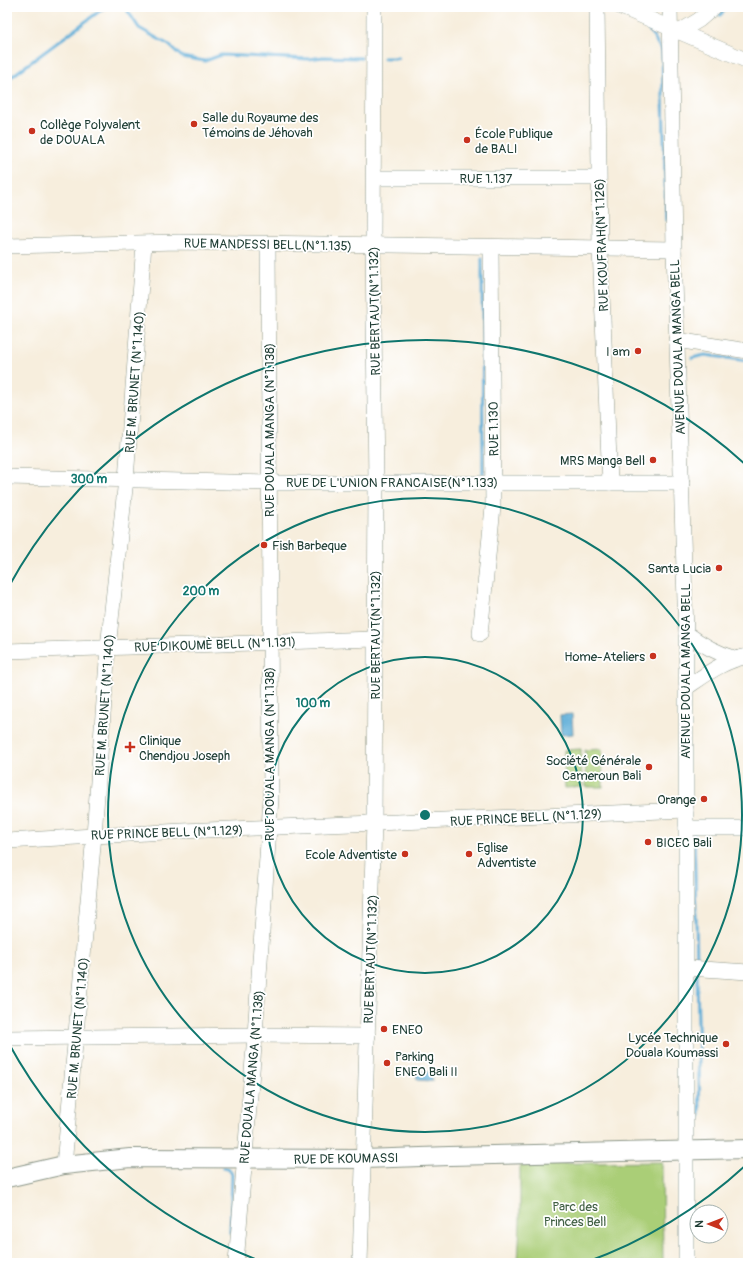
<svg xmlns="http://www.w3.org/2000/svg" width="755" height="1270" font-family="Pangolin,sans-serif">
<rect width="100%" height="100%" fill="#fff"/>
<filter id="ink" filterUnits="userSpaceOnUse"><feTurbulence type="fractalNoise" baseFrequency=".025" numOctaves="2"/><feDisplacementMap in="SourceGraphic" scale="8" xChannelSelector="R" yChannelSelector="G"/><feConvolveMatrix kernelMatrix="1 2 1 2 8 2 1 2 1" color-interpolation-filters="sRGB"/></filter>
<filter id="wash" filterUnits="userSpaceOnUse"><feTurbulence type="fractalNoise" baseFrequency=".012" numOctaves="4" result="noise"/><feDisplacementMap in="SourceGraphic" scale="16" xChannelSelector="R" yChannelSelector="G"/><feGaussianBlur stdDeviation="0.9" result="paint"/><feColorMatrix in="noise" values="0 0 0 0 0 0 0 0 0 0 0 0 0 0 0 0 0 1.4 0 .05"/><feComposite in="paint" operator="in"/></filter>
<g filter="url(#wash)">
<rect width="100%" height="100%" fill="#f7eedd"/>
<g fill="#aace77" stroke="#648656">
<polygon points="581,749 582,787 565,788 564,750"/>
<polygon points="602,749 603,787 586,787 585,750"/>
<polygon points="662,1162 663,1263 518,1263 520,1222 520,1164"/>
</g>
<g fill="#5eaed8" stroke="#3e7686">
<polygon points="572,714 573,734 561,735 560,715"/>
<polygon points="416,1072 432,1072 432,1081 417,1080"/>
</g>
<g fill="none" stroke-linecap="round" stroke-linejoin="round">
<g stroke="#5eaed8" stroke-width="3">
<polyline points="125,7 139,28 169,45 182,57 205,61 221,55 309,59 323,57 361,58"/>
<polyline points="606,7 619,13"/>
<polyline points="720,15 728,7"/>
<polyline points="646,25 662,51 666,220"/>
<polyline points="384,58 398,58"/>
<polyline points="7,80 105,7"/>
<polyline points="482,259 483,476"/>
<polyline points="692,358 705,355 748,361"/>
<polyline points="694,832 697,962"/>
<polyline points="697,973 700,1117"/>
<polyline points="223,1167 228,1168 232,1174 230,1233"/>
</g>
</g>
</g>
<g filter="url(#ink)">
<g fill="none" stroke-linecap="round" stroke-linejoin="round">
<g stroke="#8b9688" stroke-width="16">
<g id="minor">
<polyline points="597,7 600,248 610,483"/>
<polyline points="621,7 748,61"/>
<polyline points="670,7 674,249 686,633 686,1263"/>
<polyline points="679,32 699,20 714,7"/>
<polyline points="374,178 598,178"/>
<polyline points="7,246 179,242 674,249"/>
<polyline points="676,340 748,351"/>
<polyline points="7,477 270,483 682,483"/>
<path d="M686 633C702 645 716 653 734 658"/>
<polyline points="480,634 493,507 491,247"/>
<polyline points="7,651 375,639"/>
<path d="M686 688C705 675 724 660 748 656"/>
<polyline points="686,828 748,828"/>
<polyline points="7,841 182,831 686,810"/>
<polyline points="688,968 748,972"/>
<polyline points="7,1038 255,1035 368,1036"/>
<polyline points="64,1165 94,835 108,648 126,479 144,244"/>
<polyline points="236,1263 255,1035 271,798 268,244"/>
<polyline points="360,1263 374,823 376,482 373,246 374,7"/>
</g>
</g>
<g stroke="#8b9688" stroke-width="20">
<polyline id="major" points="7,1178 64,1165 130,1158 364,1159 449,1156 748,1149"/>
</g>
<use href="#minor" stroke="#fff" stroke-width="15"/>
<use href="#major" stroke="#fff" stroke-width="18"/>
</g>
</g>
<g fill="none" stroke="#0f766e" stroke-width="2">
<circle cx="425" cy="815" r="158"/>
<circle cx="425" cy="815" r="317"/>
<path d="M746 1165A475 475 0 0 1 584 1263M266 1263A475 475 0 0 1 8 1042M8 588A475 475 0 0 1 746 465"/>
</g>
<g fill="#c8321e" stroke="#fff" stroke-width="1.5">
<circle cx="194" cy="124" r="4"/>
<circle cx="32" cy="131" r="4"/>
<circle cx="467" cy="140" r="4"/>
<circle cx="638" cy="351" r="4"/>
<circle cx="653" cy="460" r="4"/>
<circle cx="264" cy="545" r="4"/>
<circle cx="719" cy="568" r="4"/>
<circle cx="653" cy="656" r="4"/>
<path d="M128 741h4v4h4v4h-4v4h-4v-4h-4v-4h4z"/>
<circle cx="649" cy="767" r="4"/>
<circle cx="704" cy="799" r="4"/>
<circle cx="648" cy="842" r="4"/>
<circle cx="405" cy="854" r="4"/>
<circle cx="469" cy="854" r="4"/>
<circle cx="384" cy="1029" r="4"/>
<circle cx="726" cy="1044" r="4"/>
<circle cx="387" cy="1063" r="4"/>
</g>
<g text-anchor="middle" stroke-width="3.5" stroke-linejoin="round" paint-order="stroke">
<g font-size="13" fill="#1f3d34" stroke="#fff" text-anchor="start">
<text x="202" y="122">Salle du Royaume des<tspan x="202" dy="15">Témoins de Jéhovah</tspan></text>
<text x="40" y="129">Collège Polyvalent<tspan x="40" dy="15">de DOUALA</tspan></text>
<text x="475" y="138">École Publique<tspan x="475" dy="15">de BALI</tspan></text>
<text x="630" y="356" text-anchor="end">I am</text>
<text x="645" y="465" text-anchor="end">MRS Manga Bell</text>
<text x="272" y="550">Fish Barbeque</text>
<text x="711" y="573" text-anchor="end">Santa Lucia</text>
<text x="645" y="661" text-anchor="end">Home-Ateliers</text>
<text x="139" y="745">Clinique<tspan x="139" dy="15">Chendjou Joseph</tspan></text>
<text x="641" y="765" text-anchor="end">Société Générale<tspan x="641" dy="15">Cameroun Bali</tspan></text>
<text x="696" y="804" text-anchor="end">Orange</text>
<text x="656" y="847">BICEC Bali</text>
<text x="477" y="852">Eglise<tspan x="477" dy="15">Adventiste</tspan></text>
<text x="397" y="859" text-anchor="end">Ecole Adventiste</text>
<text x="392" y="1034">ENEO</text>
<text x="718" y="1042" text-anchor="end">Lycée Technique<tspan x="718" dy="15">Douala Koumassi</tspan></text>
<text x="395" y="1061">Parking<tspan x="395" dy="15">ENEO Bali II</tspan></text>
</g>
<g font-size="13" fill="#1f3d34" stroke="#fff">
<text x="486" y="183">RUE 1.137</text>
<text transform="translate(268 244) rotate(1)" y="5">RUE MANDESSI BELL(N°1.135)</text>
<text transform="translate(601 245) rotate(-92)" y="5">RUE KOUFRAH(N°1.126)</text>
<text transform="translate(374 311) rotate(-91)" y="5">RUE BERTAUT(N°1.132)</text>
<text transform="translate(677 347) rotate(-92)" y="5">AVENUE DOUALA MANGA BELL</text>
<text transform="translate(134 382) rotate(-86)" y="5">RUE M. BRUNET (N°1.140)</text>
<text transform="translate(493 429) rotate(-91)" y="5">RUE 1.130</text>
<text transform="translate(269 430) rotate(-90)" y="5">RUE DOUALA MANGA (N°1.138)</text>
<text x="392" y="487">RUE DE L'UNION FRANCAISE(N°1.133)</text>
<text transform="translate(375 635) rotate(-90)" y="5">RUE BERTAUT(N°1.132)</text>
<text transform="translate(215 644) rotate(-2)" y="5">RUE DIKOUMÈ BELL (N°1.131)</text>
<text transform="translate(685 671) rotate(-90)" y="5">AVENUE DOUALA MANGA BELL</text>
<text transform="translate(104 705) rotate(-86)" y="5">RUE M. BRUNET (N°1.140)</text>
<text transform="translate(269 754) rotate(-90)" y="5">RUE DOUALA MANGA (N°1.138)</text>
<text transform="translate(526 817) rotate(-3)" y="5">RUE PRINCE BELL (N°1.129)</text>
<text transform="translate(167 832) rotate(-2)" y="5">RUE PRINCE BELL (N°1.129)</text>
<text transform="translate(370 959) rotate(-88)" y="5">RUE BERTAUT(N°1.132)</text>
<text transform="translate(77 1028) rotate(-85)" y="5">RUE M. BRUNET (N°1.140)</text>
<text transform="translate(251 1077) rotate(-85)" y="5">RUE DOUALA MANGA (N°1.138)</text>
<text transform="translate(346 1158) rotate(-1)" y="5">RUE DE KOUMASSI</text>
</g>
<g font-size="13" fill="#426145" stroke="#fff">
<text x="575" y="1211">Parc des<tspan x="575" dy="15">Princes Bell</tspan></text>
</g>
</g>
<circle cx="425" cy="815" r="6" fill="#0f766e" stroke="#fff" stroke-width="2"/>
<g font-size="12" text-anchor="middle" font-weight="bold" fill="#0f766e" stroke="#fff" stroke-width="3.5" stroke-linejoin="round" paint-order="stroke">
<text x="89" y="483">300 m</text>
<text x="201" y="595">200 m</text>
<text x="313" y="707">100 m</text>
</g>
<rect width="755" height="1270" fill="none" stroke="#fff" stroke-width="24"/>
<g transform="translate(709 1224) rotate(270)"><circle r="19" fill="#ffffff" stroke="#a5b1ae"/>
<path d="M0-3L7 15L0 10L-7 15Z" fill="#c8321e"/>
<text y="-6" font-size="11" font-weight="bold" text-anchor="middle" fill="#1f3d34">N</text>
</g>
</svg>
